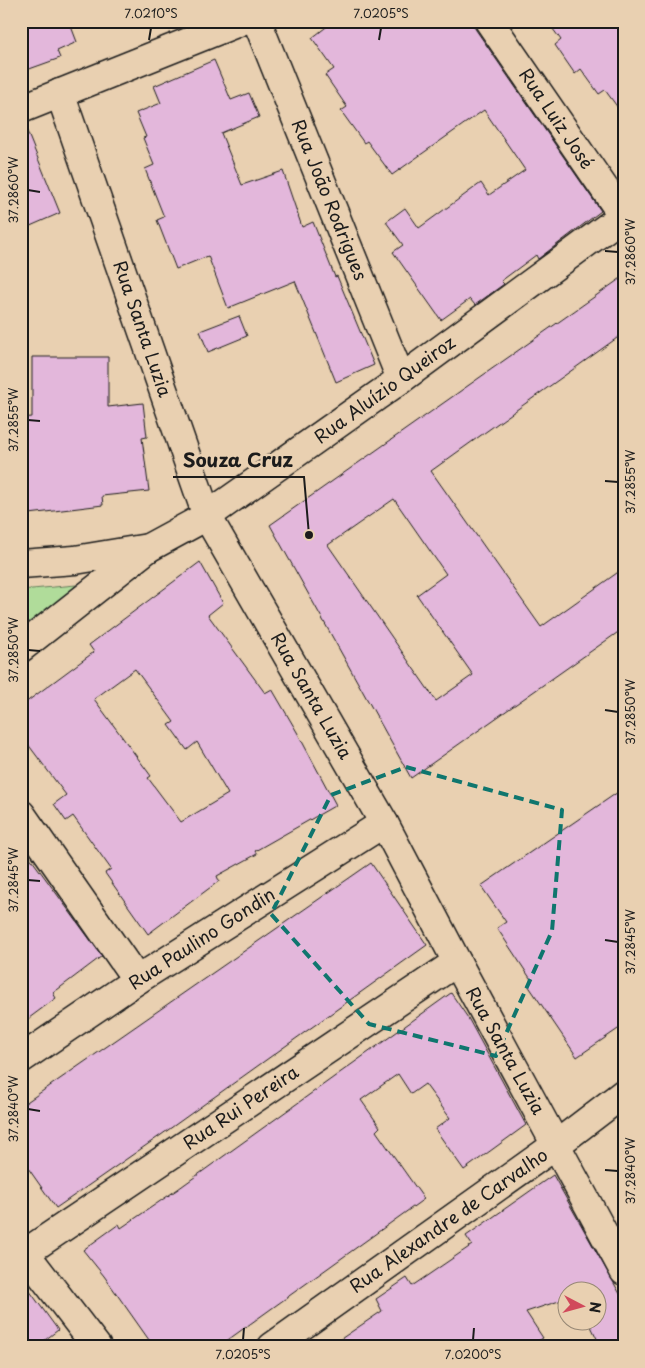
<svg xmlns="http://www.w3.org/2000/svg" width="645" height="1368" font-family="'Playpen Sans',sans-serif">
<rect width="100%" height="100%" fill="#e9d0b1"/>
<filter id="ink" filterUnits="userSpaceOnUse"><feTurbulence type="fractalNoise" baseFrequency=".02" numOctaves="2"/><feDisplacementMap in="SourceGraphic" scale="10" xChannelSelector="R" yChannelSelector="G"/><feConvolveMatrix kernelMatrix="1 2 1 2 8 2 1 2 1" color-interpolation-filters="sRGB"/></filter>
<g filter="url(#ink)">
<polygon fill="#b0dc9a" stroke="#667c5b" points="87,584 21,634 21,590"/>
<g fill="#e3b7db" stroke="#1c1c1c" fill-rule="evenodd">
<polygon points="21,21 69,21 77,42 57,51 60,58 21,72"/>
<polygon points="334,21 471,21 476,30 601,211 538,259 536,255 501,281 504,284 475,305 470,299 441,320 393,252 403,245 386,222 405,208 419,228 481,183 489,195 525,170 484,110 392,175 367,141 364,143 341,111 347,107 325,75 334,69 312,38"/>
<polygon points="547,21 624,21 624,116 605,90 599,94 581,69 575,74 555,45 561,40"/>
<polygon points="214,60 231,100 249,93 259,117 221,133 242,185 283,171 302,227 313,222 335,277 337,276 374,365 336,382 295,281 228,308 208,256 176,269 157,220 164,217 145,169 154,165 143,138 146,137 136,113 161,103 154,86"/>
<polygon points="21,124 24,124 60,213 21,230"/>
<path d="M624 276V333L431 471 541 627 624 568V628L411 778 270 525ZM394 499 446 574 417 595 473 675 436 701 328 545Z"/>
<polygon points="239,316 247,336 208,352 200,331"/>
<polygon points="32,357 108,357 108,407 143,403 147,437 142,438 149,491 102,496 103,505 21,515 21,418 32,417"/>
<path d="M200 562 223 603 208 615 265 693 272 689 297 732 336 805 255 851 257 854 217 876 219 881 148 934 105 873 111 869 73 816 66 821 54 804 66 795 21 735V706L94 652 89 645ZM135 669 174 722 169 725 187 750 197 742 228 794 181 822 148 778 151 776 94 699Z"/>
<polygon points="624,788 624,1025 577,1057 528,985 532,981 497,928 506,922 481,886"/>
<polygon points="21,845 102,956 53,993 56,998 21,1024"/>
<polygon points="371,863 427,945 161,1135 56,1208 21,1158 21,1106"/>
<polygon points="451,993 468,1018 526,1125 464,1170 435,1129 450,1118 425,1084 411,1094 398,1074 361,1100 380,1127 376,1131 424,1199 218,1347 154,1347 104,1276 83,1250 119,1224 121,1228 178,1189"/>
<polygon points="553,1175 624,1301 624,1347 601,1347 588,1320 598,1320 598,1290 568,1290 568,1298 526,1312 543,1338 528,1347 329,1347 382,1311 376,1299 407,1278 412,1286 472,1245 466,1236"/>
<polygon points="21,1279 58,1330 36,1347 21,1347"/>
</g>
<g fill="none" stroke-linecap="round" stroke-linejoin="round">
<g stroke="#1c1c1c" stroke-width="31">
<g id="minor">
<polyline points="257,21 401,379"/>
<polyline points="489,21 624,217"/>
<polyline points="60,93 207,516 384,823 457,962 624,1271"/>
<polyline points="21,109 241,21"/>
<polyline points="21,648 148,548"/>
<polyline points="21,814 137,980"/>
<polyline points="21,1059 137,980 384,823"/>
<polyline points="21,1248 97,1347"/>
<polyline points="25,1253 457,962"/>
<polyline points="272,1347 556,1145 624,1093"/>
</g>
</g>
<g stroke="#1c1c1c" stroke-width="31">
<polyline id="secondary" points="21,564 75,560 148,548 207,516 401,379 624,215"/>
</g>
<use href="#minor" stroke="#e9d0b1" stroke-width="28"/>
<use href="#secondary" stroke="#e9d0b1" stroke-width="28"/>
</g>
</g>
<path fill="none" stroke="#0f766e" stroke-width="4" stroke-dasharray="10 6" stroke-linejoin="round" d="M406 767 562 810 552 931 496 1056 369 1024 271 914 331 795Z"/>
<path fill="none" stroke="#1c1c1c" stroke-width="2" d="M149 40 151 28M379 40 381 28M28 190 40 192M605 251 618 252M28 420 40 421M605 481 618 482M28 650 40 651M605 710 618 712M28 880 40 881M605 940 618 942M28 1109 40 1111M605 1170 618 1171M243 1340 244 1328M473 1340 474 1328"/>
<g text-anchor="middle" stroke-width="5" stroke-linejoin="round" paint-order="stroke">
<g font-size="18" fill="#1c1c1c" stroke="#e9d0b1">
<text transform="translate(556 119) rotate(56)" y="6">Rua Luiz José</text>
<text transform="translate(329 200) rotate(68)" y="6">Rua João Rodrigues</text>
<text transform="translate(142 329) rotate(71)" y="6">Rua Santa Luzia</text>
<text transform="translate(385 390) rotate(-36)" y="6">Rua Aluízio Queiroz</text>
<text transform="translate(311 696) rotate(60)" y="6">Rua Santa Luzia</text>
<text transform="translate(202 939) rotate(-33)" y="6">Rua Paulino Gondin</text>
<text transform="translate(505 1051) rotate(61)" y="6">Rua Santa Luzia</text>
<text transform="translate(241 1108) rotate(-34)" y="6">Rua Rui Pereira</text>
<text transform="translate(449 1221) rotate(-35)" y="6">Rua Alexandre de Carvalho</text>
</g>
</g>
<path fill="none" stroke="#1c1c1c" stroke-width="2" d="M309 535L304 477H173"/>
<circle fill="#1c1c1c" stroke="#e9d0b1" stroke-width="2" cx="309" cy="535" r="5"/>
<g font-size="19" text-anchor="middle" font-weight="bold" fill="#1c1c1c" stroke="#e9d0b1" stroke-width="5" stroke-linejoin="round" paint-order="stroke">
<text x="238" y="467">Souza Cruz</text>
</g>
<rect width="645" height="1368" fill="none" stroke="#e9d0b1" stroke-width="55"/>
<g transform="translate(582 1306) rotate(96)"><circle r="24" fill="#e9d0b1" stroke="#978875"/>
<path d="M0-4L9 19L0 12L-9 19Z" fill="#d1495b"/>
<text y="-8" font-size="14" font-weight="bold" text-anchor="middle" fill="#1c1c1c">N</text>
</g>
<rect x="28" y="28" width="590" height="1312" fill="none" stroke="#1c1c1c" stroke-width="2"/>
<g font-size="12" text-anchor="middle" fill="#1c1c1c">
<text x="151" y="18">7.0210°S</text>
<text x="381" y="18">7.0205°S</text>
<text transform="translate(14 190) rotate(-90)" y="4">37.2860°W</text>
<text transform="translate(631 252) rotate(-90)" y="4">37.2860°W</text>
<text transform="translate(14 420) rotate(-90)" y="4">37.2855°W</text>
<text transform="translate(631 482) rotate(-90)" y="4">37.2855°W</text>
<text transform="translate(14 650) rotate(-90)" y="4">37.2850°W</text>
<text transform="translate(631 712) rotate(-90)" y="4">37.2850°W</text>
<text transform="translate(14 880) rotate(-90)" y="4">37.2845°W</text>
<text transform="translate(631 942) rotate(-90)" y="4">37.2845°W</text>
<text transform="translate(14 1109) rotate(-90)" y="4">37.2840°W</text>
<text transform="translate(631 1171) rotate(-90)" y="4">37.2840°W</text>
<text x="243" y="1359">7.0205°S</text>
<text x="473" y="1359">7.0200°S</text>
</g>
</svg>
